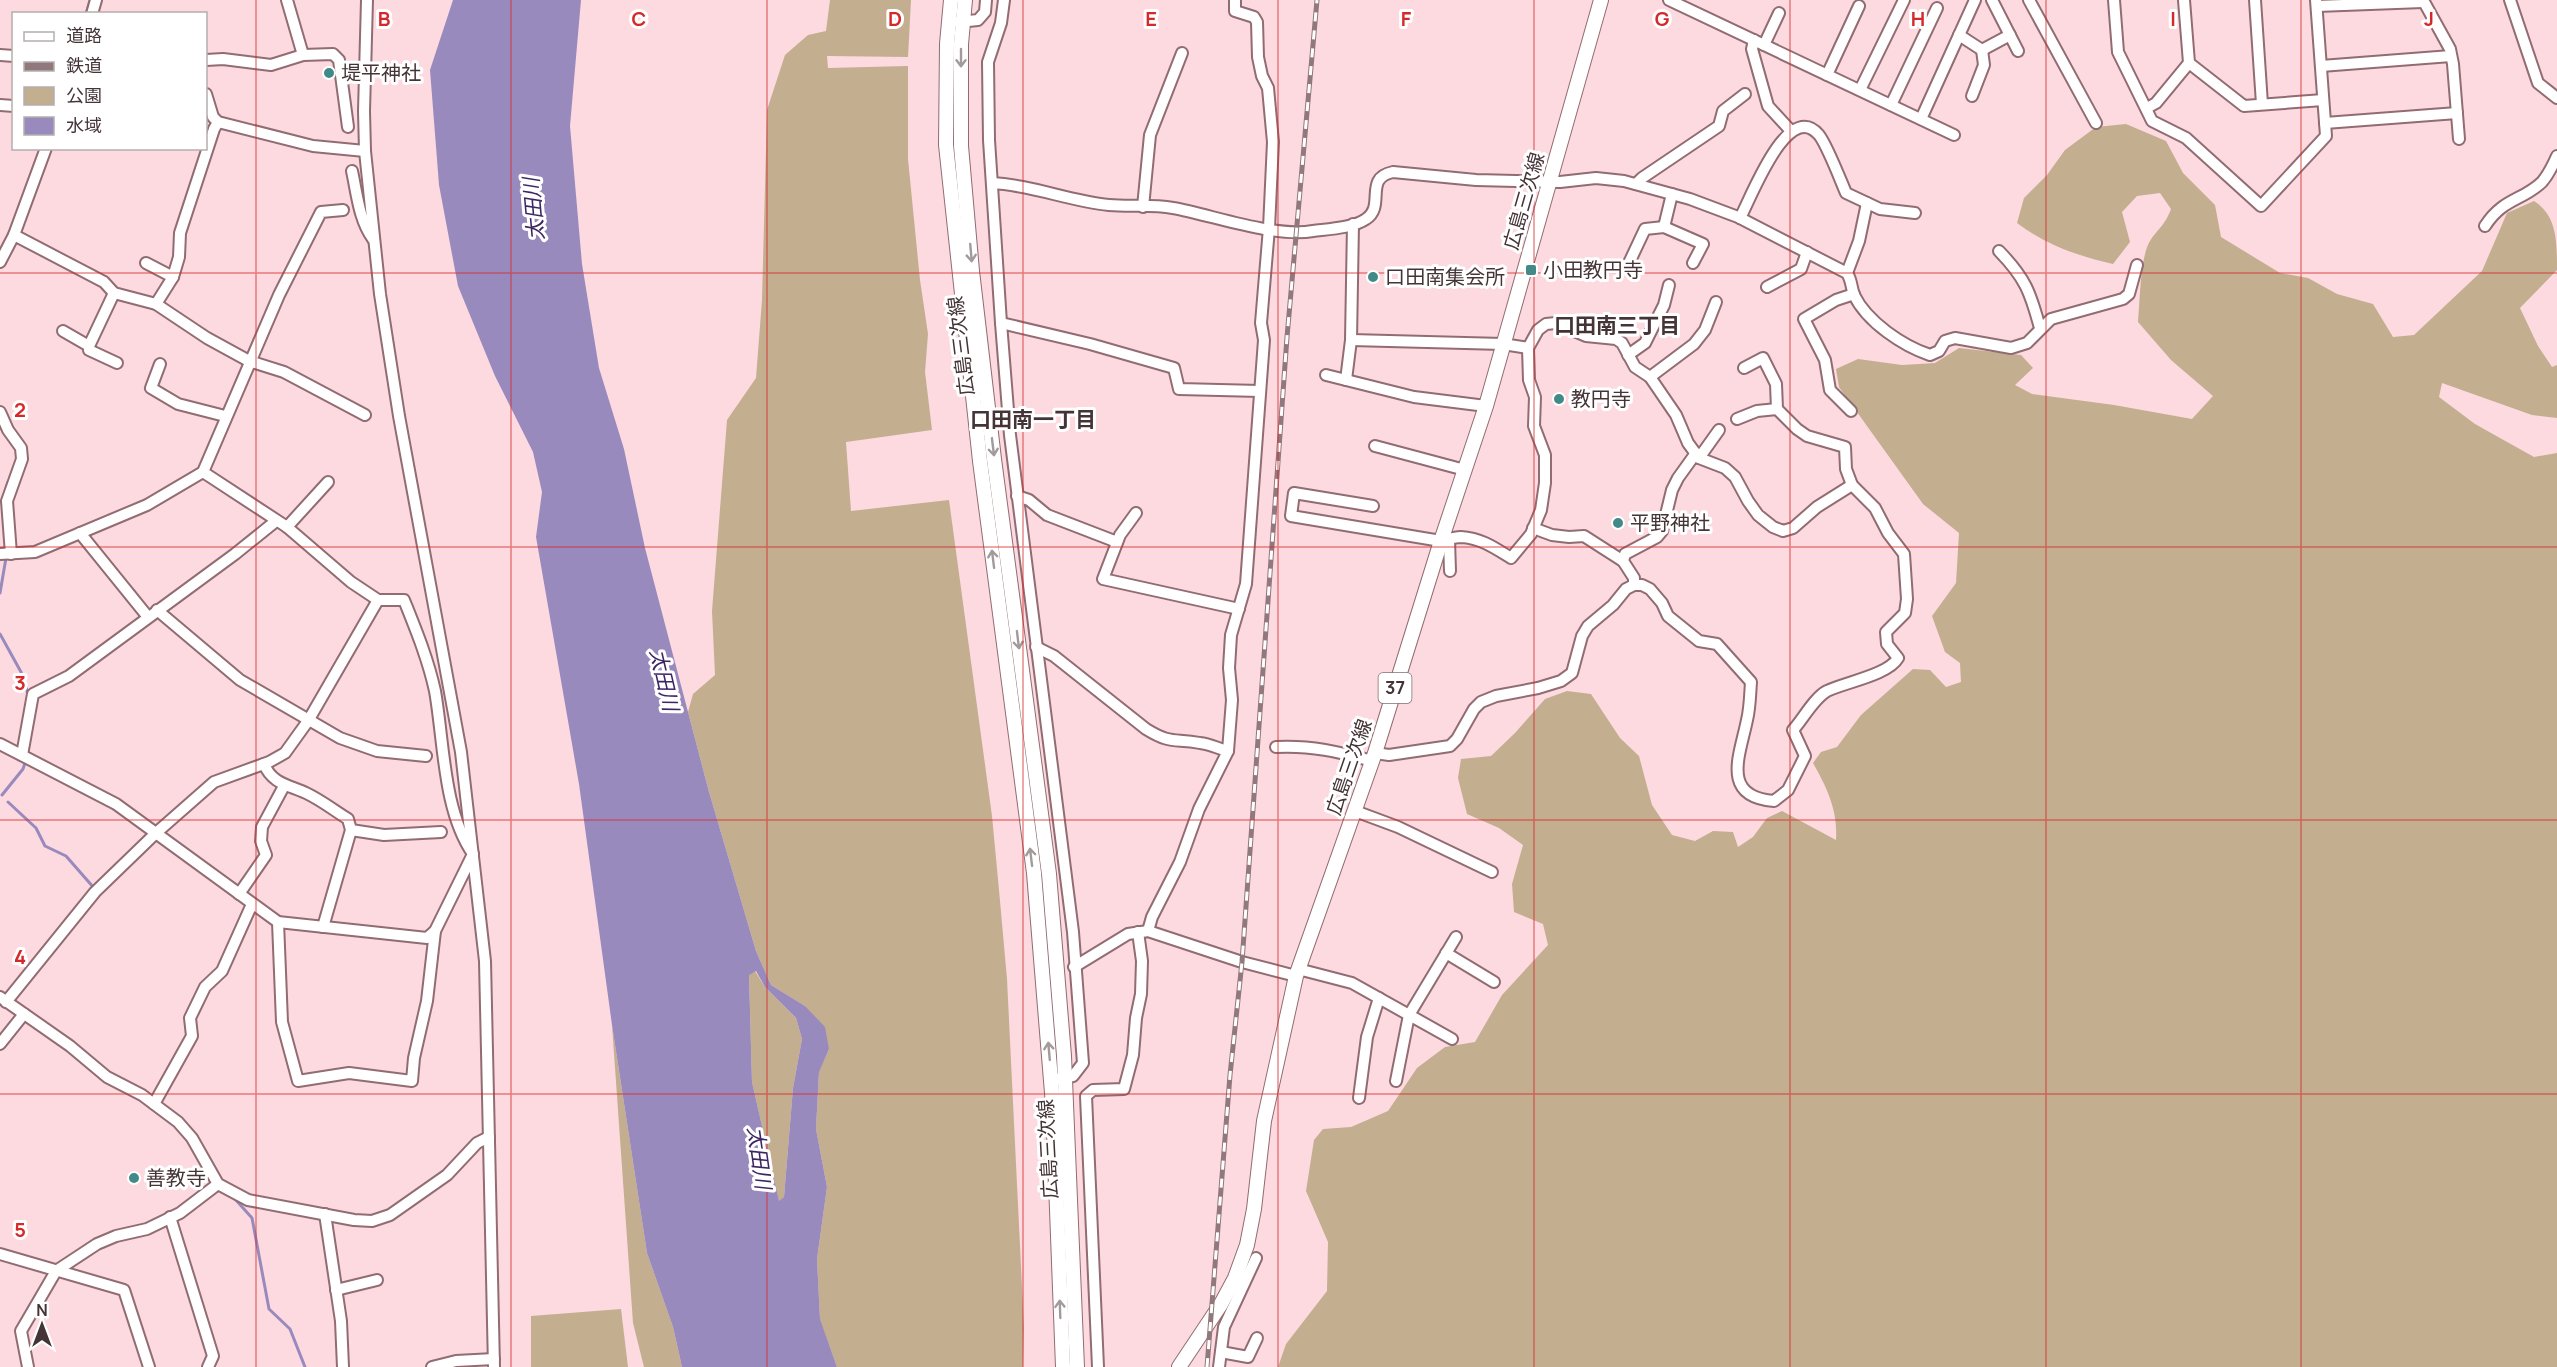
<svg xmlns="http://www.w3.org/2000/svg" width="2557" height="1367" font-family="Manrope,'Noto Sans JP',sans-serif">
<rect width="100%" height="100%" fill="#fddae0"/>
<g fill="#c3ae90">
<polygon points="830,0 911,0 908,57 827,56 828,68 908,66 908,159 920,280 928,334 925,372 932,430 846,442 851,511 949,500 992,816 999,890 1007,979 1024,1328 1023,1367 837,1367 820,1320 817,1259 827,1187 816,1129 819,1071 829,1049 805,1006 771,985 756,951 709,792 688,712 693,694 715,675 712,611 727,420 756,378 762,300 767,110 785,55 808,35 826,31"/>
<path d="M2126 124 2166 141 2183 173 2215 205 2221 237 2280 273 2308 278 2337 294 2373 304 2393 337 2414 335 2482 271 2507 213 2534 201C2557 216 2557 241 2557 270L2520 308 2538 346 2552 367 2557 365V418L2532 415 2442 383 2439 397 2475 424 2534 457 2557 453V1367H1278L1286 1344 1327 1291 1328 1242 1306 1191 1314 1140 1323 1129 1351 1127 1388 1111 1417 1068 1445 1047 1475 1042 1502 995 1548 945 1543 924 1514 912 1512 884 1523 845 1499 828 1467 814 1458 778 1461 759 1491 756 1515 733 1545 699 1567 691 1591 694 1620 738 1639 756 1652 805 1672 835 1695 841 1713 831 1733 832 1738 847 1753 837 1767 818 1782 811 1836 840C1838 810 1827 788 1813 763L1821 752 1837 747 1861 715 1913 669 1930 670 1946 687 1961 682 1960 663 1945 652 1932 616 1956 583 1959 533 1923 504 1839 387 1836 369 1858 359 1902 365 1935 363 1959 348 2021 355 2033 368 2015 385 2032 394 2114 405 2192 419 2213 396 2171 360 2138 322C2140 302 2140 257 2150 241 2159 227 2164 227 2171 209L2160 193 2137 196 2122 212 2130 242 2113 264C2078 256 2046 245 2017 223L2024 198 2047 175 2065 150 2096 127Z"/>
<polygon points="755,971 765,987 796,1018 802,1039 793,1088 784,1197 779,1202 752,1082 749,974"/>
<polygon points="612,1025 647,1253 673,1327 682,1367 644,1367 633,1323"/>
<polygon points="621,1309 628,1367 531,1367 531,1316"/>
</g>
<path fill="#998abe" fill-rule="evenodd" d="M453 0H581L570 126 582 264 599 368 624 449 645 548 709 792 756 951 771 985 805 1006 825 1027 829 1049 819 1072 816 1129 827 1187 817 1259 820 1319 837 1367H682L673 1327 647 1253 612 1025 579 784 536 537 542 492 533 452 495 376 458 286 439 185 430 70ZM756 971 765 987 796 1018 802 1039 793 1088 784 1197 779 1201 752 1082 749 975Z"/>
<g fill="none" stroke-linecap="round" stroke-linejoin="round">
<g stroke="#998abe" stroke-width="3">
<polyline points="86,14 90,0"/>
<polyline points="0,426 10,441"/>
<polyline points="2,502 8,482"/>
<polyline points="0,593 6,558"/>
<polyline points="0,634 21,672 28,694"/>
<polyline points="2,795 23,769 26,760"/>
<polyline points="8,802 36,828 45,846 66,856 94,888"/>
<polyline points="235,1199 252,1218 269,1309 290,1329 305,1367"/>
</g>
<g stroke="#916c72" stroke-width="14">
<g id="minor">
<polyline points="367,0 364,111 365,151 380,294 399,416 461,752 485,961 494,1367"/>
<polyline points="1004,0 1001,23 988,62 989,140 1001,323 1010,435 1073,932 1083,1063 1073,1076 1057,1079"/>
<polyline points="1669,0 1954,135"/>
<polyline points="1992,0 2018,51"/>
<polyline points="2029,0 2096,123"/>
<polyline points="2114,0 2118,52 2152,121 2186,138 2261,206 2326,136 2316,0"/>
<polyline points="2184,0 2189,63 2244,106 2323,100"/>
<polyline points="2255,0 2262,104"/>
<polyline points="2423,0 2450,49 2453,64 2459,139"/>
<polyline points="2510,0 2538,83 2557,98"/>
<polyline points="2317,6 2423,2"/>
<polyline points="92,14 96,0"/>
<polyline points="958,22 978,20 985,12 986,0"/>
<polyline points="1959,35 1982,50 1984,65 1972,96"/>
<polyline points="1754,40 1752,49 1768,106 1791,131"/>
<polyline points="1764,45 1779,13"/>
<polyline points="1982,50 2010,35"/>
<polyline points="0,55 14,56"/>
<polyline points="303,55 333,54 339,60 348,127"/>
<polyline points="206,60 223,59 271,65 303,55 287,0"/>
<polyline points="2321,66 2451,56"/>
<polyline points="1827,75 1859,6"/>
<polyline points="1860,90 1904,0"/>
<polyline points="206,94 213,117 218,122 313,146 365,151"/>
<polyline points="0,105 14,106"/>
<polyline points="1891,105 1937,8"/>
<polyline points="2147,108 2156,103 2189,63"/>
<polyline points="1921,119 1975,0"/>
<polyline points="2325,123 2457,113"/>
<path d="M352 171C357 194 359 220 373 239"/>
<path d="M992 183C1032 185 1069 201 1109 205 1130 207 1152 204 1173 208 1212 215 1275 238 1313 231 1329 229 1353 228 1366 219 1386 206 1363 178 1393 172L1476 180 1560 182 1596 178 1624 181 1690 199 1738 217 1847 273C1852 281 1851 287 1854 295 1867 322 1903 346 1930 355L1939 351 1945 341 1955 338 2011 348 2027 343 2051 319 2123 299 2129 294 2137 265"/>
<polyline points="1636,184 1642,178 1719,126 1723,111 1745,94"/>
<polyline points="1143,207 1150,135 1182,53"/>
<path d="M1740 218C1751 198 1788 98 1819 135 1827 145 1840 179 1846 193L1880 209 1915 213"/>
<path d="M2485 226C2503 198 2522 201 2542 182 2548 175 2553 165 2557 156"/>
<polyline points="1664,227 1672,194"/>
<polyline points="14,235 104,282 114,293 156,304 207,338 249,361 284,372 365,415"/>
<path d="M1999 251C2025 278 2030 291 2040 328"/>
<polyline points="0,262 14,235 46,148"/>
<polyline points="146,263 173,277"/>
<polyline points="1629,263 1645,229 1664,227 1703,244 1693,263"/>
<polyline points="1847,273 1859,241 1867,203"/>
<polyline points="1767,287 1801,269 1807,252"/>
<polyline points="156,304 173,277 179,257 180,233 214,129 218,122"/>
<polyline points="1001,323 1090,344 1174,368 1179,389 1260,391"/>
<polyline points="63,331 89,346 89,350 117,363"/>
<polyline points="1351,340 1503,344 1528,348"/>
<polyline points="89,346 114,293"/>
<polyline points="1628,355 1645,343 1664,305 1669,285"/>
<polyline points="160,364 151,388 178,404 225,416"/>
<polyline points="1326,375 1414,397 1486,406"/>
<polyline points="1650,377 1694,344 1705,330 1716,302"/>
<polyline points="1346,380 1351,340 1353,224"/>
<polyline points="1851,411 1830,390 1825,360 1804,319 1836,300 1854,294"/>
<polyline points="0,412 8,430 21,448 22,459 7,501 11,554"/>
<polyline points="1737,419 1757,411 1777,409"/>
<polyline points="1375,446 1465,470"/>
<polyline points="1699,458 1719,430"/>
<polyline points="1017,496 1029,500 1047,515 1117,542"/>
<polyline points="1373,506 1294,493 1291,516 1441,541"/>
<polyline points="1136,513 1120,535 1103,579 1239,609"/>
<polyline points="287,527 328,482"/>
<polyline points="1533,528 1552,535 1569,537 1584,536 1623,561"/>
<polyline points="80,533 148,617"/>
<path d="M1442 538C1450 540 1454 537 1461 537 1481 538 1495 548 1511 558L1531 534 1541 510 1545 483V455L1534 426 1535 397 1529 380 1528 348 1538 330 1546 324 1556 323 1586 336 1616 339 1622 343 1635 367 1650 377 1676 415 1688 443 1699 458 1725 468 1735 477 1748 501 1758 515 1773 527 1783 531 1793 528 1817 507 1852 485"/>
<polyline points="1449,540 1450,571"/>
<polyline points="0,554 35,552 147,505 203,472 279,295 321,212 343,210"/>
<polyline points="1634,585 1634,578 1623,561 1625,554 1657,537 1662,531 1672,490 1678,478 1696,453"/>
<polyline points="157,610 240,680 340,738 377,751 426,756"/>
<path d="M1036 647 1054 656 1146 729C1172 745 1174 738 1200 743 1210 744 1219 749 1228 751"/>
<path d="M0 744 116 804 278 922 427 938 435 931 473 854C443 811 444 742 435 691 428 659 416 630 404 600H378L351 582 287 527 203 472"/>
<path d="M1276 747C1310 745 1340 752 1372 761"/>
<path d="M1375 753 1389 755 1450 746 1457 739 1474 709 1481 702 1496 696 1538 688 1561 681 1572 673 1582 636 1588 626 1613 605 1626 589 1634 585H1642L1650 589 1662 603 1668 616 1699 641 1717 644 1751 682C1750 695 1750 708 1747 720 1740 755 1720 797 1774 801L1788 790 1805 756 1793 730C1803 719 1814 698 1827 691 1846 682 1888 675 1898 658L1887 644 1886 632 1905 613 1907 599 1904 554 1888 533 1875 508 1852 485 1846 469 1845 447 1807 436 1797 429 1777 409 1776 384 1763 358 1744 368"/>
<polyline points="22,755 33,694 69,676 235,554 276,521"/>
<path d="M264 764C272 784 289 785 306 793 321 800 335 811 348 819L351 830 323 927"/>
<polyline points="1355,811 1398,827 1492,872"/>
<polyline points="351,830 384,835 441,832"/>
<polyline points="239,894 266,855 261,841 262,827 284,786"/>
<polyline points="278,922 282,1022 298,1081 349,1073 412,1081 414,1058 427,1001 435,931"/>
<polyline points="1148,931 1152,917 1180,862 1199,809 1228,751 1232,700 1229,668 1231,635 1246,584 1264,340 1261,323 1269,228 1273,142 1268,88 1262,76 1258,57 1257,22 1254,17 1235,11 1235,0"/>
<polyline points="1446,953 1494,982"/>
<polyline points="1074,967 1128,934 1148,931 1242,962 1296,976"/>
<polyline points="1298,969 1352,983 1452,1039"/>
<polyline points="0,997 70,1046 107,1077 142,1095 178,1122 192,1138 218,1184 248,1200 354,1220 372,1221 390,1215 447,1175 477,1143 489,1137"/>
<polyline points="6,1002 95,892 156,833 214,782 269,762 285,753 308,721 378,600"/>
<polyline points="0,1044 24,1014"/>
<polyline points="1396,1081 1409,1015 1456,937"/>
<polyline points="1359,1098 1367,1037 1379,998"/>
<polyline points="154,1104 192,1036 190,1018 205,987 222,971 252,904"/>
<polyline points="325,1214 341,1321 343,1367"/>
<polyline points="170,1217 213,1356 208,1367"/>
<polyline points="0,1254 124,1290 149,1367"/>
<polyline points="336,1290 377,1280"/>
<polyline points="1221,1352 1248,1357 1257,1338"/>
<polyline points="28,1367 21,1331 56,1271 97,1244 116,1236 147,1229 180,1213 218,1184"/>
<polyline points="432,1367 456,1361 494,1359"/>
<polyline points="1098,1367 1086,1096 1093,1090 1124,1089 1133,1055 1136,1018 1141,994 1142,961 1138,932"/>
<polyline points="1219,1367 1224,1327 1256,1258"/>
</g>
</g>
<g stroke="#916c72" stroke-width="16">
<g id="major">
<polyline points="951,0 947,44 946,145 980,461 1034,873 1053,1105 1063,1367"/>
<polyline points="965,0 961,44 961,146 972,271 994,459 1049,874 1064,1056 1077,1367"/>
<polyline points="1179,1367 1221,1304 1235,1278 1247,1245 1254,1209 1264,1121 1296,976 1375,753 1441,541 1486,406 1601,0"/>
</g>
</g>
<use href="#minor" stroke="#fff" stroke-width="10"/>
<use href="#major" stroke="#fff" stroke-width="14"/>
<g stroke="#90787c" stroke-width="5">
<polyline id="rail" points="1207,1367 1230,1075 1242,962 1287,337 1317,0"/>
</g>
<use href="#rail" stroke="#fff" stroke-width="3" stroke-dasharray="9" stroke-linecap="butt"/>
</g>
<defs><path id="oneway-shaft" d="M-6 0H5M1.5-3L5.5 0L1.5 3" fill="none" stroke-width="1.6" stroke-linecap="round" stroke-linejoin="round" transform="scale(1.5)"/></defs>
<g stroke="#a29a9b">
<use href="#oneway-shaft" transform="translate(961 58) rotate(90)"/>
<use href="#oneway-shaft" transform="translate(971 253) rotate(85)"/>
<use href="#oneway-shaft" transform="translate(993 447) rotate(83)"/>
<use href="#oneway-shaft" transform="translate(993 559) rotate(-97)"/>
<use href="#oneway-shaft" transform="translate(1018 640) rotate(83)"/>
<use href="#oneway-shaft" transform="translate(1031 857) rotate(-97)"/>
<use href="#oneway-shaft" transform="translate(1049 1051) rotate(-95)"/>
<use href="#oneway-shaft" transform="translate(1060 1309) rotate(-92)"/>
</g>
<path fill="none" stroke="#d62828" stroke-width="1.5" stroke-opacity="0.55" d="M256 0V1367M511 0V1367M767 0V1367M1023 0V1367M1278 0V1367M1534 0V1367M1790 0V1367M2046 0V1367M2301 0V1367M0 273H2557M0 547H2557M0 820H2557M0 1094H2557"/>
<g fill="#428a88" stroke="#fff" stroke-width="2">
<circle cx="329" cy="73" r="6"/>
<rect x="1525" y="264" width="12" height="12" rx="3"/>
<circle cx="1373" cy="277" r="6"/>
<circle cx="1559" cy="399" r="6"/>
<circle cx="1618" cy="523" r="6"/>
<circle cx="134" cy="1178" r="6"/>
</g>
<g text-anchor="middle" stroke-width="6" stroke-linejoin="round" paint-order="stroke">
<rect fill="#fff" stroke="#7d7173" stroke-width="1.5" x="1378.5" y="673" width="33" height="30" rx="4.5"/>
<g font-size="18" font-weight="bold" fill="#453437">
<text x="1395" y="694">37</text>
</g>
<g font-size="20" fill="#453437" stroke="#fff" text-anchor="start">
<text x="341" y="80">堤平神社</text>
<text x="1543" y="277">小田教円寺</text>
<text x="1385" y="284">口田南集会所</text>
<text x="1571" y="406">教円寺</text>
<text x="1630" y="530">平野神社</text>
<text x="146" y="1185">善教寺</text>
</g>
<g font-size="20" fill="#453437" stroke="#fff">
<text transform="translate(1524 201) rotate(-74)" y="7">広島三次線</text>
<text transform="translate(961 346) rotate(-97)" y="7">広島三次線</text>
<text transform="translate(1349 767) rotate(-71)" y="7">広島三次線</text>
<text transform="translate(1048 1149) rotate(-93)" y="7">広島三次線</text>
</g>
<g font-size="21" font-style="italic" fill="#3e2665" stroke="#fff">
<text transform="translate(534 209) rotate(-95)" y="7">太田川</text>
<text transform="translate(664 680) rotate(77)" y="7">太田川</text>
<text transform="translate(759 1158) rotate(82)" y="7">太田川</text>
</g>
<g font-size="21" font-weight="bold" fill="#453437" stroke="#fff">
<text x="1617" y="333">口田南三丁目</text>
<text x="1033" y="427">口田南一丁目</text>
</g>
</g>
<g font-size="20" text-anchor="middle" font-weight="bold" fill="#d62828" stroke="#fff" stroke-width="6" stroke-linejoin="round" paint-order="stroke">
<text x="384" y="26">B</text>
<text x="639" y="26">C</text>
<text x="895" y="26">D</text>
<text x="1151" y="26">E</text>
<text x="1406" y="26">F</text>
<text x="1662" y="26">G</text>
<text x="1918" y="26">H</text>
<text x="2173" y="26">I</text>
<text x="2429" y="26">J</text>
<text x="20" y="417">2</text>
<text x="20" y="690">3</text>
<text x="20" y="964">4</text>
<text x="20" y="1237">5</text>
</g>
<rect x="12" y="12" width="195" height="138" fill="#ffffff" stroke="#b5aeaf" stroke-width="1.5"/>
<rect x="24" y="32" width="30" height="9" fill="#ffffff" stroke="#b5aeaf" stroke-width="1.5"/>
<text x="66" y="42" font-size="18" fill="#453437">道路</text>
<rect x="24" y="62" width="30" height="9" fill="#90787c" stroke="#b5aeaf" stroke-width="1.5"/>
<text x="66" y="72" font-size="18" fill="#453437">鉄道</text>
<rect x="24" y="87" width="30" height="18" fill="#c3ae90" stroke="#b5aeaf" stroke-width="1.5"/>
<text x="66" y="102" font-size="18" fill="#453437">公園</text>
<rect x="24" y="117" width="30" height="18" fill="#998abe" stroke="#b5aeaf" stroke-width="1.5"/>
<text x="66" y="132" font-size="18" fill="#453437">水域</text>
<g transform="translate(42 1325)" stroke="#ffffff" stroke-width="4.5" paint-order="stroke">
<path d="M0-4.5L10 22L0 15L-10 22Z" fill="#453437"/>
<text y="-9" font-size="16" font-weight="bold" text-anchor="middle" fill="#453437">N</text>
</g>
</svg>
